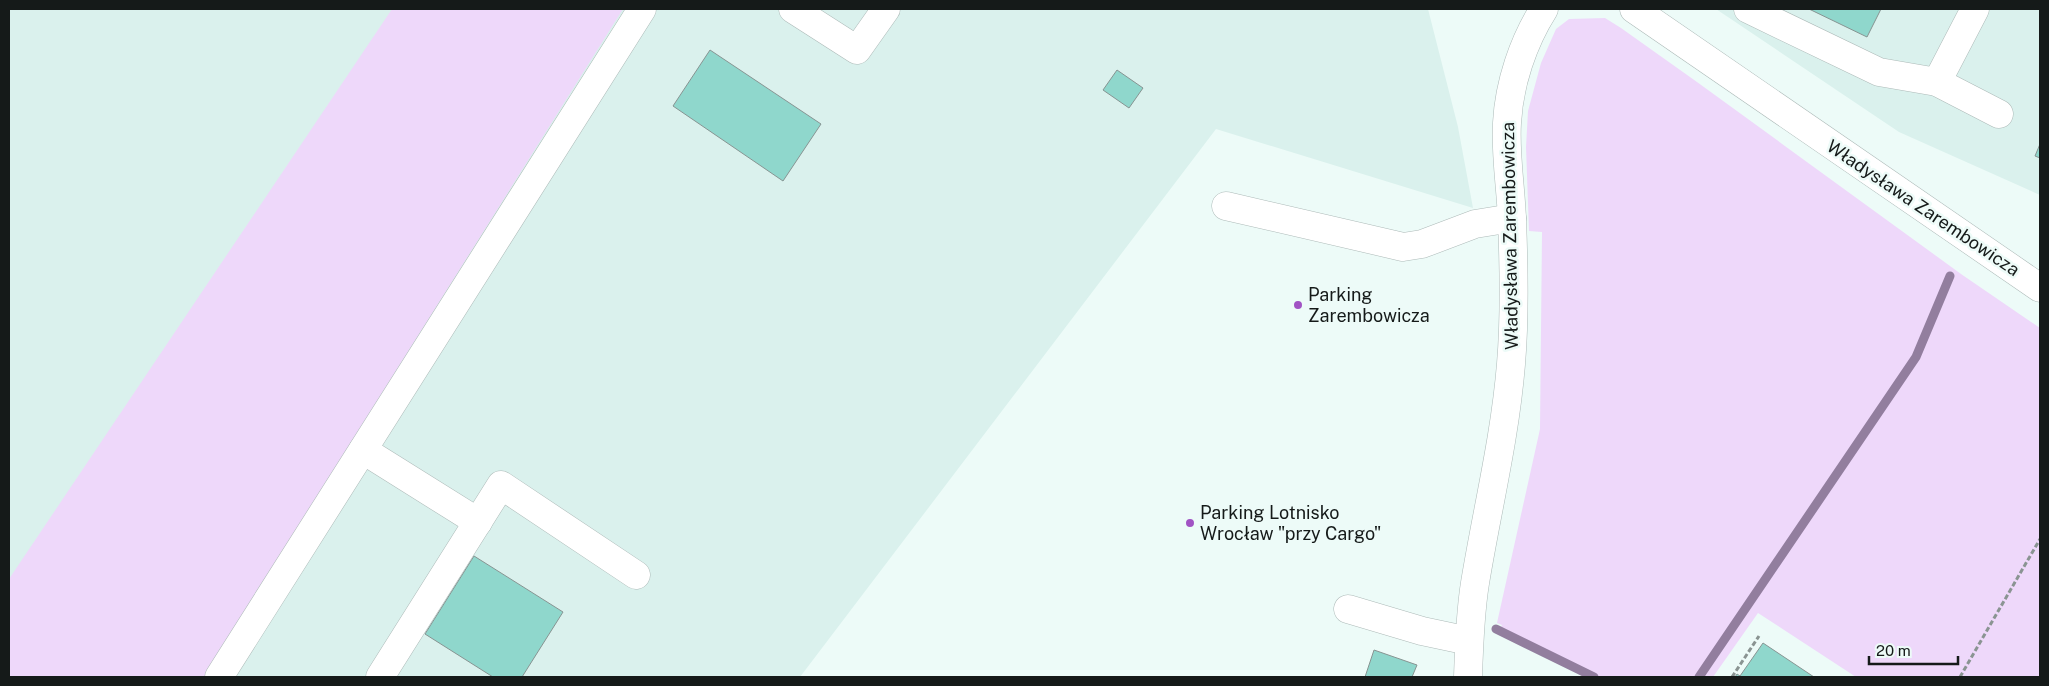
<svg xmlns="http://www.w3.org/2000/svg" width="2049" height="686" font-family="'Public Sans',sans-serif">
<rect width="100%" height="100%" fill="#edfbf8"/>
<g fill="#daf1ed">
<polygon points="9,9 1428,9 1458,127 1473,208 1216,129 800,677 9,677"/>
<polygon points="1716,9 2040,9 2040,195 1899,132"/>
</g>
<g fill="#eed8fa">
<polygon points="392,9 623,9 204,677 9,677 9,579"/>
<polygon points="1605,18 1621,28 1697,82 1961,274 2040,328 2040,677 1856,677 1758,613 1713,677 1600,677 1500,630 1502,625 1497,623 1540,429 1542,232 1529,231 1526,147 1528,111 1541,63 1556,29 1569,19"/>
</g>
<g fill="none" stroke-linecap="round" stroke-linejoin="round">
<g stroke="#927e9e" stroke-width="9">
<polyline points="1496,629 1594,677"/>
<polyline points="1699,677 1916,357 1950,276"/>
</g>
</g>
<g fill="#8fd7cc" stroke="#879492">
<polygon points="1809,9 1881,9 1867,37"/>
<polygon points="710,50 821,124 783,181 673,106"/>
<polygon points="1117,70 1143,88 1129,108 1103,90"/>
<polygon points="2040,144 2040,158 2035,156"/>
<polygon points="474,556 563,612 522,677 493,677 425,634"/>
<polygon points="1763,643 1814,677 1735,677 1737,674 1740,676"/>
<polygon points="1374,650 1417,665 1412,677 1365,677"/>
</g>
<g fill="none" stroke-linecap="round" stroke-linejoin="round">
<g stroke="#adbab8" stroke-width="29">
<g id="minor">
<polyline points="793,9 857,50 886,9"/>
<polyline points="1634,9 2040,288"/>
<polyline points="1748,9 1879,72 1937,82 1999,114"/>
<polyline points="1937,82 1975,9"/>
<polyline points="1226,206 1403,247 1422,244 1475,224 1512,218"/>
<polyline points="363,450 478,522"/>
<polyline points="1348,609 1422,631 1469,641"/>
<polyline points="219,677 642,9"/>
<polyline points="380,677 501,485 636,575"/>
<path d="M1468 677C1469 646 1470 614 1475 583 1487 510 1505 438 1511 364 1515 317 1514 268 1512 220 1511 188 1505 155 1507 123 1509 84 1523 42 1544 9"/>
</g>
</g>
<g stroke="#8a9492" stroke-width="3" stroke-dasharray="5 2.5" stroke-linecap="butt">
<polyline points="1732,677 1759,636"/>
<polyline points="1960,677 2040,539"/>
</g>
<use href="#minor" stroke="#fff" stroke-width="28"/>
</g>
<g fill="#a153c4" stroke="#edfbf8" stroke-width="2">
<circle cx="1298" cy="305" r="5"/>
<circle cx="1190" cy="523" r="5"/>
</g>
<g text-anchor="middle" stroke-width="5" stroke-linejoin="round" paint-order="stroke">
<g font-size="18" fill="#151a19" stroke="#edfbf8">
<text transform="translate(1923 208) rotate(34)" y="6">Władysława Zarembowicza</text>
<text transform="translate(1510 236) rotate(-91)" y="6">Władysława Zarembowicza</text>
</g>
<g font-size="18" fill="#151a19" stroke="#edfbf8" text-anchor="start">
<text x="1308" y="301">Parking<tspan x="1308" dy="21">Zarembowicza</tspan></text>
<text x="1200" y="519">Parking Lotnisko<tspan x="1200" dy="21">Wrocław "przy Cargo"</tspan></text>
</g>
</g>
<rect width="2049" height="686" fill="none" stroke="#151a19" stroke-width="20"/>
<path d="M1869 656v8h89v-8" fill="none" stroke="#151a19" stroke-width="2.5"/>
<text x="1876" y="656" font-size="15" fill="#151a19" stroke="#edfbf8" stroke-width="4" paint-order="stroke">20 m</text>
</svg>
